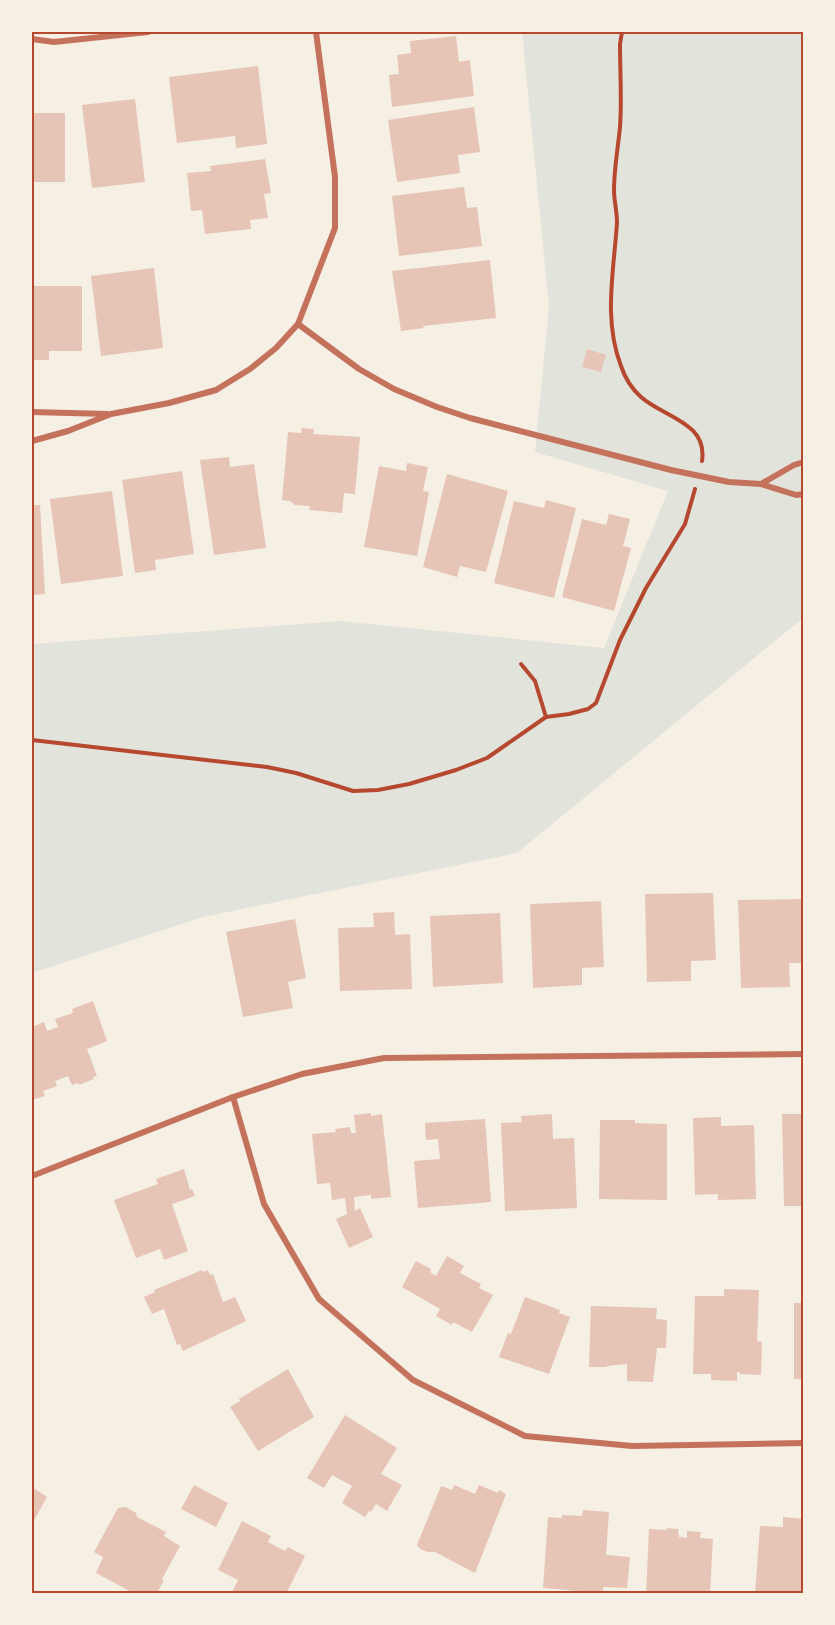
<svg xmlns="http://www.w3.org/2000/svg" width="835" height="1625" font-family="'Alegreya Sans',sans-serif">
<rect width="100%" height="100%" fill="#f6efe4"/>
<polygon fill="#e2e4dc" points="522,32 803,32 803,618 517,853 203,917 32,973 32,644 341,621 604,648 668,491 535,452 549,306"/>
<g fill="#e6c5b7">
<polygon points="456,36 459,62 470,60 474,96 392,107 389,75 399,74 397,55 411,53 410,41"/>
<polygon points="258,66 267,144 236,148 235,136 177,143 169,77"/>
<polygon points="135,99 145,182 92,188 82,105"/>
<polygon points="474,107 480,152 458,155 460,173 397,182 388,120"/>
<rect x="32" y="113" width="33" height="69"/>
<polygon points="265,159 271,193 264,194 268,218 250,220 251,229 205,234 202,210 191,211 187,173 211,171 210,166"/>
<polygon points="464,187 467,208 477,207 482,246 399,256 392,196"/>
<polygon points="490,260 496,318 423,326 424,328 401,331 392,271"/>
<polygon points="154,268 163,348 101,356 91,276"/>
<polygon points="32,286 82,286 82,351 49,351 49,360 32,360"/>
<polygon points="587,349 606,355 601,372 582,367"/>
<polygon points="302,428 314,429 313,434 360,437 355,494 344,493 342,513 309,510 310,506 295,505 290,501 282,500 288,432 301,433"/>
<polygon points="229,457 230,467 254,464 266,548 214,555 200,460"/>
<polygon points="407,463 428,467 423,491 429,492 417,556 364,547 379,466 406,471"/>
<polygon points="182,471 194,554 155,560 156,570 135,573 122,480"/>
<polygon points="447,474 508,491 486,572 460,566 457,577 423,567"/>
<polygon points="112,491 123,576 61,584 50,499"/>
<polygon points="546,500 576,508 554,598 494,583 514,501 544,508"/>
<polygon points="32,505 40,505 45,594 32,595"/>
<polygon points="609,514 630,519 623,546 631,548 614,611 562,597 582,519 606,525"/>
<polygon points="713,893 716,960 691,961 691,981 647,982 645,894"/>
<polygon points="804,899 804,963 789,963 790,987 741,988 738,900"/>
<polygon points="601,901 604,967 582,968 582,985 533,988 530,904"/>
<polygon points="394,912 395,935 410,934 412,989 340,991 338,928 374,927 373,913"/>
<polygon points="500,913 503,983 433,987 430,916"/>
<polygon points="295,919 306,978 288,982 293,1008 243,1017 226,932"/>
<polygon points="93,1001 107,1041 87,1049 97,1076 93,1077 94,1079 79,1085 78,1083 72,1085 68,1076 55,1081 57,1086 43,1091 45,1096 32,1100 32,1027 44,1022 47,1031 58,1027 55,1019 73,1013 72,1009"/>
<polygon points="371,1113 371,1116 382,1114 391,1197 371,1199 371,1195 354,1197 355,1211 360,1208 373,1237 349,1248 336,1219 347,1214 345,1198 332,1200 330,1183 317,1184 312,1134 336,1132 335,1129 350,1127 351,1133 356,1133 354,1115"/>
<polygon points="552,1114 553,1139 574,1138 577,1208 505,1211 501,1123 522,1122 521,1116"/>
<polygon points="782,1114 804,1114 804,1206 784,1206"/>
<polygon points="721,1117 721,1126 754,1125 756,1199 718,1200 718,1194 695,1195 693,1118"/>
<polygon points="485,1119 491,1202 418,1208 414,1161 440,1159 438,1139 426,1140 425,1123"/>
<polygon points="600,1120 635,1120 635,1123 667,1124 667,1200 599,1199"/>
<polygon points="184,1169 190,1190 192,1189 195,1196 172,1204 188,1251 164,1260 160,1249 136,1258 114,1200 158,1184 156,1179"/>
<polygon points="447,1256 464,1266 460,1273 481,1284 479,1288 493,1295 472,1332 453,1322 452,1325 436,1316 440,1309 402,1287 416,1261 431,1269 430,1272 436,1276"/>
<polygon points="202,1270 203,1272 208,1270 210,1275 213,1274 223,1302 235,1297 246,1321 183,1351 180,1344 177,1345 164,1309 152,1314 144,1297 155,1292 154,1290"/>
<polygon points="724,1289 759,1290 757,1341 762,1342 761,1375 740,1374 740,1372 737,1372 737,1381 711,1380 711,1374 693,1374 695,1296 724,1296"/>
<polygon points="525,1297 560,1310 559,1313 570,1317 549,1374 499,1357 508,1333 511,1334"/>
<rect x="794" y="1303" width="10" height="76"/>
<polygon points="591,1306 657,1308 656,1319 667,1320 666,1348 657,1348 653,1382 627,1381 627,1364 607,1366 607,1367 589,1367"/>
<polygon points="288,1369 314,1417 258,1451 230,1407 240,1401 239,1399"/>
<polygon points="345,1415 397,1448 381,1474 402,1485 387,1511 376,1504 371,1512 369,1511 365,1517 342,1503 352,1486 332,1475 324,1488 307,1478"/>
<polygon points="194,1485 228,1503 216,1527 181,1509"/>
<polygon points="454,1485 475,1494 479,1485 498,1493 499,1490 506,1494 475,1573 435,1552 428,1552 420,1549 417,1545 441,1486 452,1490"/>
<polygon points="32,1487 47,1497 32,1524"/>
<polygon points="126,1507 136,1513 137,1517 166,1532 164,1536 180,1546 162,1579 164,1580 158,1591 135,1594 96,1573 103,1557 94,1552 118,1508"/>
<polygon points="583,1510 609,1512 606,1555 630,1557 627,1588 603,1587 603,1593 543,1588 548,1517 562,1518 562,1515 582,1516"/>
<polygon points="783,1517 804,1519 804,1594 755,1594 760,1526 783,1527"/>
<polygon points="242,1521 271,1536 268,1542 285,1551 288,1547 305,1556 286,1594 231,1594 238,1580 218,1570"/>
<polygon points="667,1528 678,1529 679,1537 687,1538 687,1531 701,1532 700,1538 713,1539 710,1594 646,1594 649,1529 667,1530"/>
</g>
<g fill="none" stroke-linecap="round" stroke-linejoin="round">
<g stroke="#b5482f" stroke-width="4">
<path d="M622 32 620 44C620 72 622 100 620 127 618 148 614 169 614 190 614 201 617 211 617 222 614 271 603 319 621 366 625 378 632 389 641 397 663 417 708 422 702 461"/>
<polyline points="521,664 535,681 546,717"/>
<polyline points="32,740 267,767 296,773 353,791 378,790 409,784 456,770 487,758 546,717 569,714 588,709 596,703 620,640 646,588 685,524 695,489"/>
</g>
<g stroke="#c5725c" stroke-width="6">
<polyline points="32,39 54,42 148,32"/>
<polyline points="298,324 359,369 394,389 437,407 470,418 671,470 729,482 761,484 796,495 804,494"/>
<polyline points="32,412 107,414"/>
<polyline points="32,441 68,431 111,414 169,403 216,390 250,369 276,348 298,324 335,228 335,177 316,32"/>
<polyline points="761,484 794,465 804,462"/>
<polyline points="233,1097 264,1204 319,1299 413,1380 525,1436 632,1446 804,1443"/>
<polyline points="32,1176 233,1097 302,1074 384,1058 804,1054"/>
</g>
</g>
<rect width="835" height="1625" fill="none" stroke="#f6efe4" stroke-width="66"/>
<rect x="33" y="33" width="769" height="1559" fill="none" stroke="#b5482f" stroke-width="2"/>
</svg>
